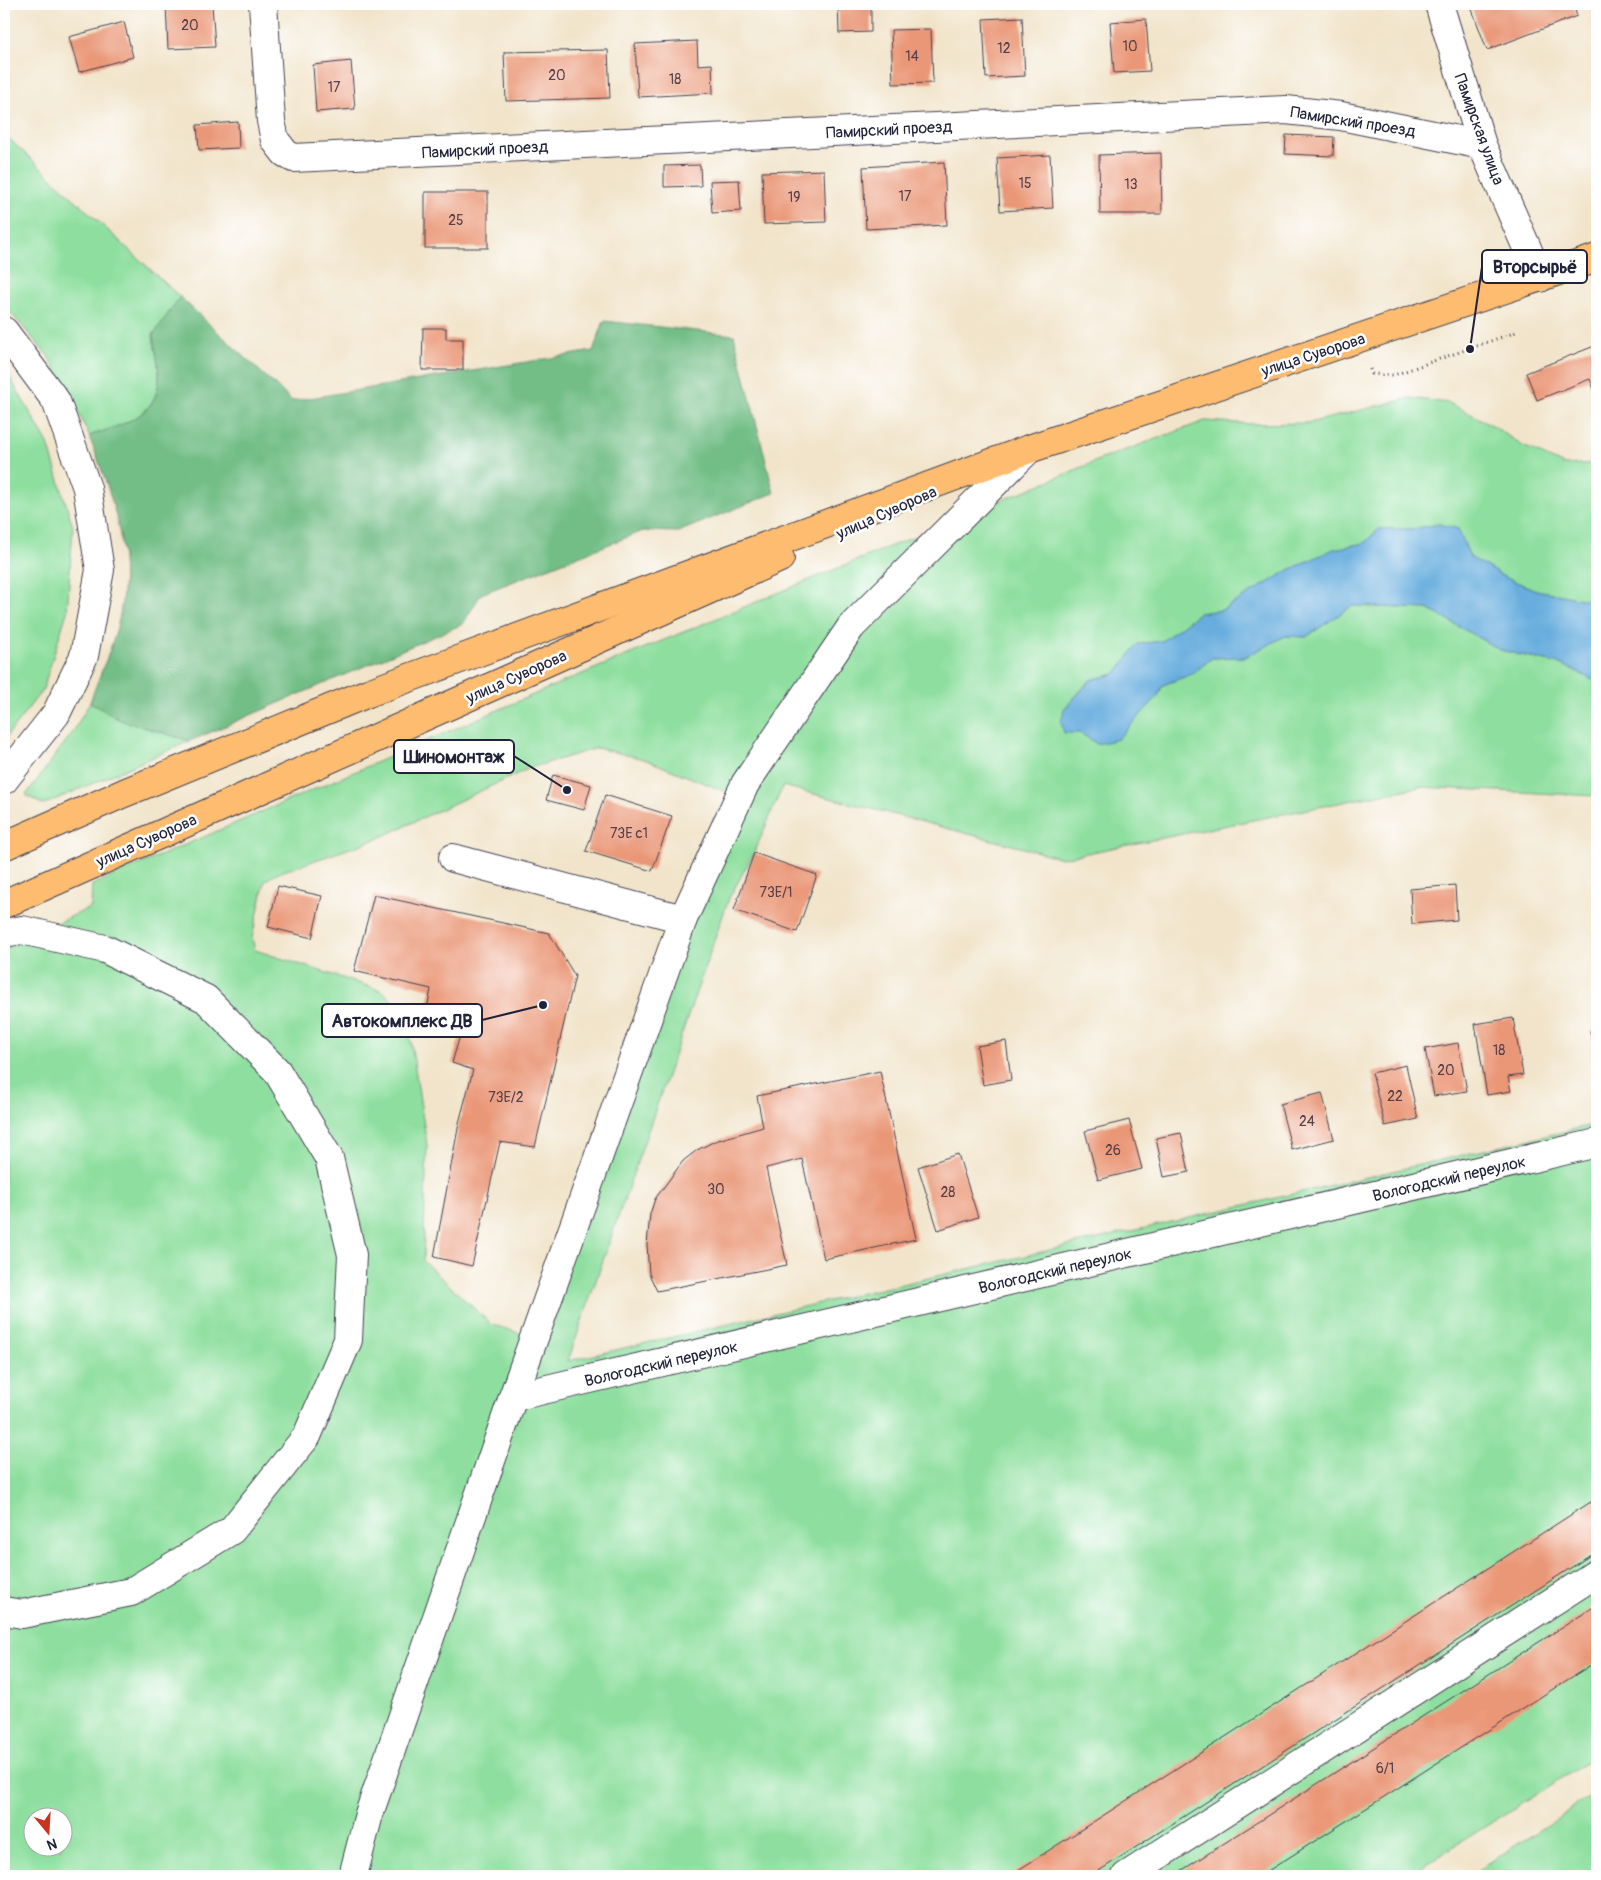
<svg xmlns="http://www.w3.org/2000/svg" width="1601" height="1880" font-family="Pangolin,sans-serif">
<rect width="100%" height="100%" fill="#fff"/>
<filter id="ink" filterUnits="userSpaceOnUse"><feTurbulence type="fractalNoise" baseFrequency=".02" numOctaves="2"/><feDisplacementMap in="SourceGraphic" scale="10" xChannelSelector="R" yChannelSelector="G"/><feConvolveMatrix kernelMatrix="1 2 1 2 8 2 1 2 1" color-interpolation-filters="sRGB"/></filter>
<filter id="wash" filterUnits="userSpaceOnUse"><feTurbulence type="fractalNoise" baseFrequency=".0096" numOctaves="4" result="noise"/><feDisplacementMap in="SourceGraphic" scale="20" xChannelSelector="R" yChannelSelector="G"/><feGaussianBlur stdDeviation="1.12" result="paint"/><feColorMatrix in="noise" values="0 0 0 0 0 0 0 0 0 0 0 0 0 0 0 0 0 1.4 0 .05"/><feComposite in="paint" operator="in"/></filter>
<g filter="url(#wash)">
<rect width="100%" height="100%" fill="#f1e4ca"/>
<g fill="#8edf9f" stroke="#58806d" fill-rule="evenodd">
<path d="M4 134 180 297 153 335C155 349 159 364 159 378 158 417 120 425 89 436L73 400 48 356 4 305Z"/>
<polygon points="4,367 48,444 73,527 67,612 43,689 4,740"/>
<path d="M1410 398 1449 403 1492 425 1521 445 1564 465 1597 463V602L1536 590 1504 577 1470 557 1458 529 1439 524 1413 529H1379L1364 543 1334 549 1289 570 1222 610 1199 613 1162 641 1138 644 1115 674 1090 680 1064 709 1080 733 1097 744 1118 739 1158 696 1163 685 1192 674 1212 658 1245 657 1285 636 1306 637 1352 606 1428 609 1500 650 1563 665 1597 682V796L1419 787 1062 858 783 786 754 853 729 898 568 1361 1597 1124V1756L1407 1876H4V949L91 907 92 885 570 679 1104 458 1205 421 1252 424 1309 423ZM597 748 644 759 739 797 534 1338 491 1324 423 1261 427 1145 407 1017 383 991 255 950 252 938 265 881 275 874 377 839 530 768ZM32 1818H62V1848H32Z"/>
<polygon points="90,702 120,720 190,741 43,805 26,795 73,732"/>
<polygon points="1597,1792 1597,1876 1469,1876"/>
</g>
<path fill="#72be86" stroke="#4a7060" d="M180 297 292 401 593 351 604 321 734 335 774 493 678 532 643 531 481 594 463 624 190 741 120 720 90 702C99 676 115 642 120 615 132 549 112 496 89 436 120 425 158 418 159 378 159 364 155 349 153 335Z"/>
<polygon fill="#67adde" stroke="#44688c" points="1439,524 1458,529 1470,557 1504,577 1536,590 1597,602 1597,682 1563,665 1500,650 1428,609 1352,606 1306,637 1285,636 1245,657 1212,658 1192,674 1163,685 1158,696 1118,739 1097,744 1080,733 1064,733 1061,722 1064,709 1091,680 1115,674 1138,644 1162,641 1199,613 1222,610 1289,570 1334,549 1364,543 1379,529 1413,529"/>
<g id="blocks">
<g fill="#ea9777">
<polygon points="166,4 212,4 215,47 168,49"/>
<polygon points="838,4 871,4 871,32 839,33"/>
<polygon points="1470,4 1573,4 1577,16 1487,50"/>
<polygon points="1022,17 1025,76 986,78 983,19"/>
<polygon points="1146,19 1150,71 1114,73 1110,22"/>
<polygon points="124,22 133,57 79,72 69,37"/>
<polygon points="931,29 933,83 893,84 891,30"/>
<polygon points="697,41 698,65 712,64 713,93 638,97 635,44"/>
<polygon points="608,50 610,98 506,101 504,52"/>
<polygon points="351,61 355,109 316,112 313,65"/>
<polygon points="238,122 239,148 199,150 197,125"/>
<polygon points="1286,135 1334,137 1333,156 1285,154"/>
<polygon points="1161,153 1162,214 1100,214 1099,155"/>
<polygon points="1050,155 1053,208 1000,211 997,158"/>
<polygon points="944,162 947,225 866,229 863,167"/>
<polygon points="700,165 701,186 664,187 664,166"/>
<polygon points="824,170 826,222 764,224 762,172"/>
<polygon points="739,180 741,211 712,213 710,181"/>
<rect x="425" y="192" width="63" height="56"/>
<polygon points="423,328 446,328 446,339 463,339 463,370 422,370"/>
<polygon points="1597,345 1597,397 1590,379 1537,400 1526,373"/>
<polygon points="553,775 591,785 584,810 546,800"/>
<polygon points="605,795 672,816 652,871 586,851"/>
<polygon points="754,853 817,875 797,932 734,910"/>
<polygon points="1455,885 1457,920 1412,924 1410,889"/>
<polygon points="278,886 322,896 312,938 268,927"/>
<polygon points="374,895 549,933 575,976 535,1147 500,1142 472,1266 434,1257 459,1123 473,1070 452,1063 465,1018 427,1009 431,989 354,971"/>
<polygon points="1513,1018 1523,1075 1508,1077 1511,1091 1487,1095 1475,1024"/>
<polygon points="1597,1029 1597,1056 1590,1031"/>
<polygon points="1006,1041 1011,1080 983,1085 977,1046"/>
<polygon points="1458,1043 1467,1091 1434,1096 1425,1049"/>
<polygon points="1406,1065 1418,1119 1385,1126 1372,1073"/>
<polygon points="880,1071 916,1239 824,1259 802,1159 766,1168 787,1265 657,1291 649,1274 647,1245 650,1214 655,1199 683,1161 697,1150 715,1141 763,1127 757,1096"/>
<polygon points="1322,1093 1334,1139 1292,1150 1280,1104"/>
<polygon points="1129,1120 1142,1169 1098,1180 1085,1131"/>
<polygon points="1181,1133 1189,1172 1164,1177 1156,1138"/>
<polygon points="958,1154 978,1217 938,1230 918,1167"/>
<polygon points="1597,1498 1597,1551 1091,1876 1009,1876"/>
<polygon points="1597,1605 1597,1661 1260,1876 1173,1876"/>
</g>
</g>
</g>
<g filter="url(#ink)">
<use href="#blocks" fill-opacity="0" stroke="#413f50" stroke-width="1"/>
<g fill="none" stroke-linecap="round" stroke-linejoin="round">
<g stroke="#413f50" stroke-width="30">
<g id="minor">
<polyline points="263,4 271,121 275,140 285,153 293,158 1286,110 1341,116 1482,145"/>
<polyline points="1439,4 1482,145 1540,278"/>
<polyline points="4,331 56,401 87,488 100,570 84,656 56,714 4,780"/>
<polyline points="453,858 683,919"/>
<polyline points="4,933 22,930 105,949 206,999 277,1071 329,1158 352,1255 348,1340 307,1436 232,1530 131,1592 22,1614 4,1611"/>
<polyline points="513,1397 1597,1143"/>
<polyline points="353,1876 369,1814 513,1397 683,919 745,784 851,627 1029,449"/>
<polyline points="1126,1876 1597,1573"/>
</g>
</g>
<g stroke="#413f50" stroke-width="30">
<g id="major">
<polyline points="4,846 124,793 368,693 1029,449 1597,258"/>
<polyline points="4,904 780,558"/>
</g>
</g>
<polyline stroke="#413f50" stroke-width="3" stroke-dasharray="1 4" stroke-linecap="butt" points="1370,369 1372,374 1394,375 1519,331"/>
<use href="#minor" stroke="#fff" stroke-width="28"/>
<use href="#major" stroke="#fdbc70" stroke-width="28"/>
</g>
</g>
<g text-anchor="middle" stroke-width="5" stroke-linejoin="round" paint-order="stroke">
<g font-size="14" fill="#543f4a">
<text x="190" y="30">20</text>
<text x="1130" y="51">10</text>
<text x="1004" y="53">12</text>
<text x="912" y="61">14</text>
<text x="557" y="80">20</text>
<text x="675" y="84">18</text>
<text x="334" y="92">17</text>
<text x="1025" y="188">15</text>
<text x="1131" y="189">13</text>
<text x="905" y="201">17</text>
<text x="794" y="202">19</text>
<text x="456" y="225">25</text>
<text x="629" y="838">73Е с1</text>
<text x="776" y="897">73Е/1</text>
<text x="1499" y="1055">18</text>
<text x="1446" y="1075">20</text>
<text x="1395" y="1101">22</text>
<text x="506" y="1102">73Е/2</text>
<text x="1307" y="1126">24</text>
<text x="1113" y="1155">26</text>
<text x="716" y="1194">30</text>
<text x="948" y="1197">28</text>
<text x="1385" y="1773">6/1</text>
</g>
<g font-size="16" fill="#22223b" stroke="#fff">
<text transform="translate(1353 121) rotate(9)" y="6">Памирский проезд</text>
<text transform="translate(889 129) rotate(-3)" y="6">Памирский проезд</text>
<text transform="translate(1480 129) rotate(70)" y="6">Памирская улица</text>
<text transform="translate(485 149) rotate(-3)" y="6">Памирский проезд</text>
<text transform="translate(1313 354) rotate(-18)" y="6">улица Суворова</text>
<text transform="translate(886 512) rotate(-24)" y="6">улица Суворова</text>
<text transform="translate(516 676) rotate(-24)" y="6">улица Суворова</text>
<text transform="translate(146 840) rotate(-24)" y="6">улица Суворова</text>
<text transform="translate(1449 1178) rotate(-13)" y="6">Вологодский переулок</text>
<text transform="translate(1055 1270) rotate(-13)" y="6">Вологодский переулок</text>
<text transform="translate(661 1363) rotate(-13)" y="6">Вологодский переулок</text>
</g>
</g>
<path fill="none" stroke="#22223b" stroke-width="2" d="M1470 349L1482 267M567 790L514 756M543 1005L482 1020"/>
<g fill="#22223b" stroke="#fff" stroke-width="2">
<circle cx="1470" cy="349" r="5"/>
<circle cx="567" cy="790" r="5"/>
<circle cx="543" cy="1005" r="5"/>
</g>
<g fill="#fff" stroke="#22223b" stroke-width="2">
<rect x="1482" y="250" width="105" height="33" rx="5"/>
<rect x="394" y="740" width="120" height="33" rx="5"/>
<rect x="322" y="1004" width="160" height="33" rx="5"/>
</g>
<g font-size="18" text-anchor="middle" font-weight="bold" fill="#22223b">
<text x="1535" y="273">Вторсырьё</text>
<text x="454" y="763">Шиномонтаж</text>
<text x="402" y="1027">Автокомплекс ДВ</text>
</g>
<rect width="1601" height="1880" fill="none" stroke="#fff" stroke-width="20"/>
<g transform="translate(48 1832) rotate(162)"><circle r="24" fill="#ffffff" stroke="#a7a7b1"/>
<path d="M0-4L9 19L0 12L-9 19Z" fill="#c8321e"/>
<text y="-8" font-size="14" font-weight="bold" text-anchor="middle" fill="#22223b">N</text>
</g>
</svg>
